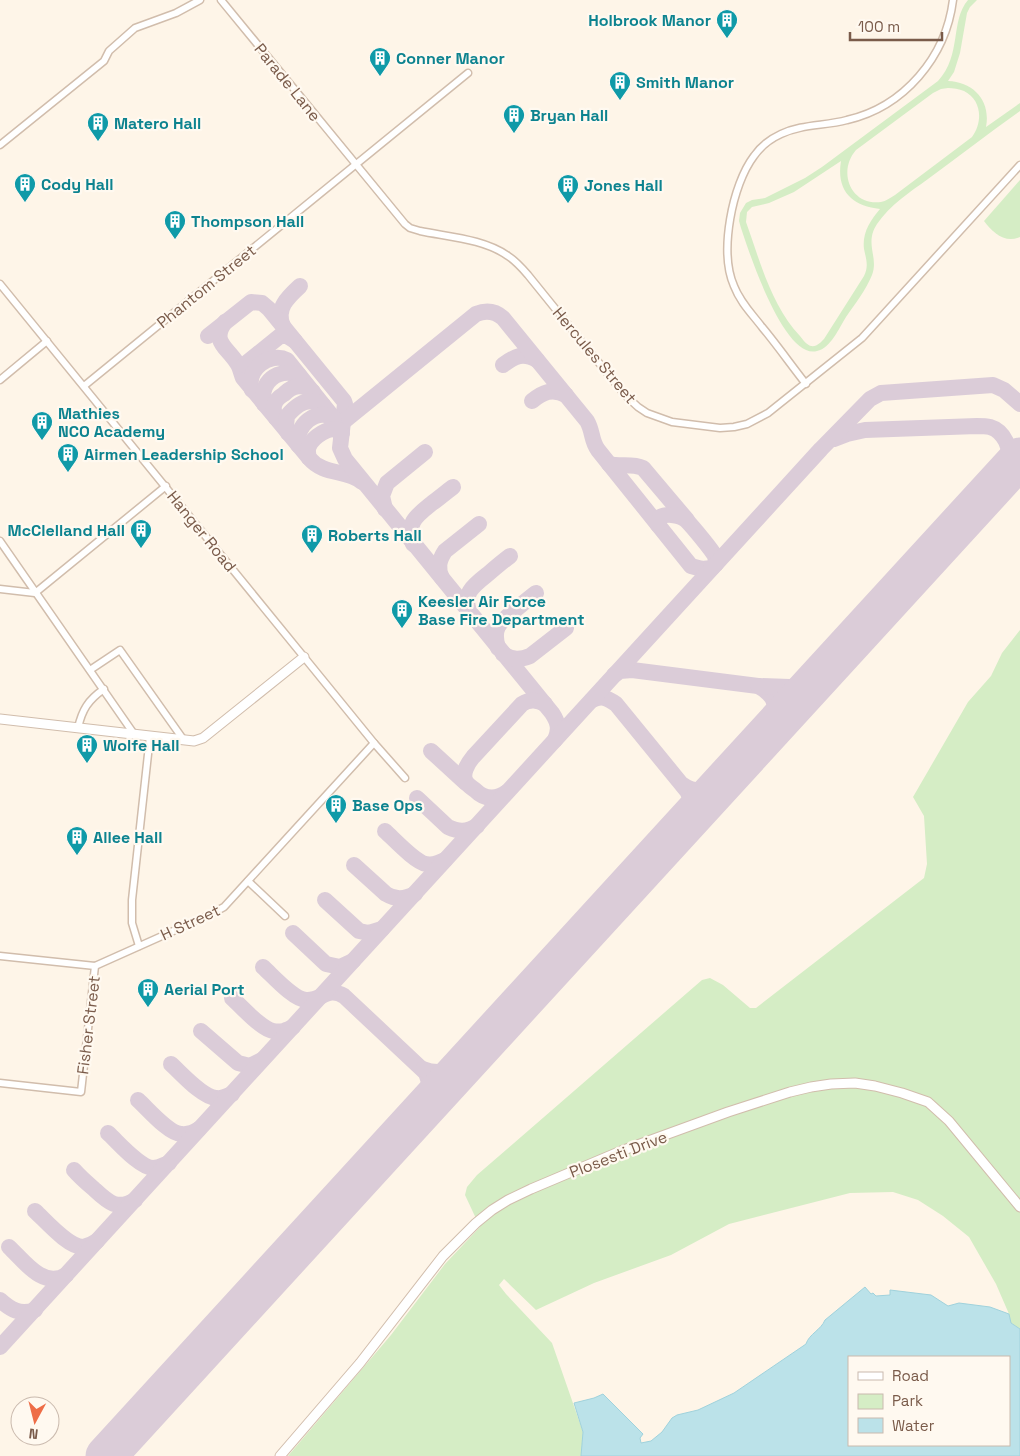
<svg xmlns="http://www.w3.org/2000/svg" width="1020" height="1456" font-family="'Space Grotesk',sans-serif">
<rect width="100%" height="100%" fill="#fef5e8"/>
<g fill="#d5edc5" fill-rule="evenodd">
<path d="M968 0H977L970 7 967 13 960 53 954 72 948 81C974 82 991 101 986 127L1020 103V111C989 133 959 156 928 179 910 192 890 205 877 224 864 244 879 257 872 275 866 290 855 304 846 317 839 328 831 348 817 351 784 360 749 252 741 228L739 221 740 213 746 203 752 200 765 198 805 178 822 167 938 81C962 55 950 21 968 0ZM948 88C953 88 959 89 964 91 982 100 983 122 972 137L895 195C890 198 886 201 881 202 851 206 837 172 856 150L933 93 941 89ZM841 161C836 191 852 206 880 209 870 221 862 233 864 249 866 259 869 266 864 276L824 339C821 342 817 347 811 346 807 345 803 340 800 336 771 305 760 261 746 222L747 212 752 207 769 203 794 192Z"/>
<path d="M1020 180V237C1005 244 992 232 984 221Z"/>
<polygon points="1020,630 1020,1329 1011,1323 1009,1314 996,1284 969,1237 943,1216 918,1200 893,1192 850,1193 729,1224 671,1255 594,1283 536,1310 504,1279 499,1285 506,1294 552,1343 583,1432 581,1456 288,1456 391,1335 445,1264 480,1227 465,1195 467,1187 477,1175 702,980 710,978 723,985 750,1008 756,1008 924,878 927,864 924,816 913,797 968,702 991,676 1002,653"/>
</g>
<path fill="#bbe2e9" stroke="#a0d2dc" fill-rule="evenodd" d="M865 1287 871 1294 873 1293 876 1296 890 1295V1290L931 1295 948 1306 959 1303 990 1307 1009 1314 1011 1323 1020 1329V1456H581L583 1432 574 1403 594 1398 603 1394 643 1434 640 1438 641 1443 651 1441 662 1432 672 1418 677 1415 698 1410 734 1393 806 1344C809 1334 821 1330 825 1320ZM849 1357H1009V1445H849Z"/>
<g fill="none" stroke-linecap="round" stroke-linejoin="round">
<g stroke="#dbccd8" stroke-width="16">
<path d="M225 322C211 342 227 347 237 363 240 367 241 373 243 378L309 458C324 476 346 469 362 482"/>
<path d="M283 326C275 309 288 297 300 286"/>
<path d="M208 336 251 302 262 303 269 309 344 401 345 404 340 448 345 459 552 713C558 722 560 729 555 740"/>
<polyline points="244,365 280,336 287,336 295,341"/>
<path d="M503 365C515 356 523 352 537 360"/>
<path d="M252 390C245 370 270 351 287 360L336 421 342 433"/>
<path d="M532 401C543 392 552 388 566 395"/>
<path d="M264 404C259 382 278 367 299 375"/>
<path d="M276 418C275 414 273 410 274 406 275 400 279 397 284 394 293 385 303 383 313 392"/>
<path d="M343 422 476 314C486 310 495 311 503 318L587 421C593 431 591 441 598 450L691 566 702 569 712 568"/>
<path d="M288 433 286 426 287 416C297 404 309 396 323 405"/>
<path d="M834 439 847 434 865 430 977 426C981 426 986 426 990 427 1004 431 1012 449 1009 463 1008 467 1006 471 1004 474"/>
<path d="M298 445C295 426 316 407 334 418"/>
<path d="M309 458C308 454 307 450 309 446 313 437 329 426 339 430L341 437"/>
<path d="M609 464C620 467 632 463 643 468L687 520"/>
<polyline points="385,509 382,496 387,483 425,452"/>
<path d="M658 525 660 517C667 513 681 515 687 521 692 526 712 550 715 556 716 560 716 561 716 564"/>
<path d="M413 544C406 523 416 516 431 504 438 499 445 493 453 487"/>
<path d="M442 578C437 568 439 560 445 551L479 524"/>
<path d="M470 613C461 594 474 585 488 574 495 568 502 562 510 556"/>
<path d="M498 648C492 628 499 623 514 611 521 605 528 599 536 593"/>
<path d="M503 654C513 660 520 660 530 656L566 628"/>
<path d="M614 675 620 671 632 670 758 686C779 697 778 710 771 731"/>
<polyline points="758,686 790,687 804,684 820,677"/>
<path d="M592 700C602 695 607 698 616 704L687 791C693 802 696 806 690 818"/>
<polyline points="431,751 466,783"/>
<path d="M683 785C694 793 706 791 718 787"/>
<path d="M507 792C496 800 485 800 475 790 472 788 468 785 466 782 461 774 468 763 473 757L522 704C530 699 537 700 545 704"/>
<path d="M417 798 448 827C459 832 466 832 477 826"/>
<path d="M385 831C394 839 415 862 426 864 433 866 439 863 445 860"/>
<path d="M354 865 386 894C396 900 404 899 415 894"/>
<polyline points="325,900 359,931 369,933 382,929"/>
<polyline points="293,933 326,964 340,967 353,961"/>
<path d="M263 967C273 976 293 999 306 1000 322 1001 327 986 344 996L426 1073C430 1084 433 1094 428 1105"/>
<path d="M232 998C242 1007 260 1028 273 1031 281 1033 287 1030 293 1027"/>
<polyline points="201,1031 238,1063 250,1066 262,1060"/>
<path d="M171 1064C182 1074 202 1097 216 1098 222 1099 227 1096 232 1094"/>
<path d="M423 1069C436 1075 449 1072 462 1067"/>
<path d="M138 1100C148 1109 168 1133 181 1134 188 1135 193 1133 199 1129"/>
<path d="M108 1133C118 1142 139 1167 153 1168 159 1168 163 1165 169 1163"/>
<path d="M74 1170C80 1177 87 1183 94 1189 108 1202 117 1211 135 1200"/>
<path d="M35 1211C46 1221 68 1247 83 1247 88 1246 93 1244 97 1241"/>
<path d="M9 1247C24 1261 43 1289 66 1275"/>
<path d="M0 1300C11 1310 20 1315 35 1310"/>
<polyline points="0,1347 821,449 870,399 881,393 993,385 1004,390 1020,404"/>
</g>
<polyline stroke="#dbccd8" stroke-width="41" points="106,1456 1020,458"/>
<g stroke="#d1bdac" stroke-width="9">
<g id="minor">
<path d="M221 0 405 224 410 228 420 231C449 237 484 239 508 256 516 261 522 268 528 275L625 395 638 407 647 413 672 422 720 428 734 427 747 424 768 413 862 338 1020 165"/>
<polyline points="0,145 104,61 109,51 135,28 176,13 200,0"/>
<polyline points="0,284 304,657 374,743 405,778"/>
<polyline points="0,380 47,341"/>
<path d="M806 384C791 365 777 345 762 327 752 314 740 302 734 286 719 252 732 185 754 156 761 146 770 139 781 134 802 124 825 126 847 120 904 107 946 57 953 0"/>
<polyline points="84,386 468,73"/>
<polyline points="0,541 134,734"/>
<polyline points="0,589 35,593 166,486"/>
<polyline points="90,670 120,650 183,739"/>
<path d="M78 728C82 710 88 700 104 689"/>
<polyline points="248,881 285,916"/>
<polyline points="139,946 132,923 132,900 150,736"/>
<polyline points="0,956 95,966 209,915 224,907 374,743"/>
<polyline points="0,1083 81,1092 95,966"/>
</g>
</g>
<g stroke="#d1bdac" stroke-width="11">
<g id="tertiary">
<polyline points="0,719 194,741 203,738 304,657"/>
<polyline points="280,1456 360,1363 443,1256 476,1223 492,1210 508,1200 531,1189 621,1151 728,1112 790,1092 811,1087 831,1084 855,1083 875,1086 902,1093 928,1102 949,1121 1020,1207"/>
</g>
</g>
<use href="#minor" stroke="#fff" stroke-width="6"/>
<use href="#tertiary" stroke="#fff" stroke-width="9"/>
</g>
<defs>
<g id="building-pin" transform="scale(1.125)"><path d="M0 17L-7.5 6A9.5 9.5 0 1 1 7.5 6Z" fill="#0f9aa8" stroke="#fff9f0"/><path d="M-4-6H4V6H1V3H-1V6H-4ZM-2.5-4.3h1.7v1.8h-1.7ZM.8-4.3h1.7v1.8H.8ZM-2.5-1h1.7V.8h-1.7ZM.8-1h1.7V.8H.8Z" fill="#fff"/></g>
</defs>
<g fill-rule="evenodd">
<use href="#building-pin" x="727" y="20"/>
<use href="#building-pin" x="380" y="58"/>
<use href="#building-pin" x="620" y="82"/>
<use href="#building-pin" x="514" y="115"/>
<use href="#building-pin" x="98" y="123"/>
<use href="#building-pin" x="25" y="184"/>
<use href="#building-pin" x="568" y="185"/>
<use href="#building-pin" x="175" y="221"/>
<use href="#building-pin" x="42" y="422"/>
<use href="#building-pin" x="68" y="454"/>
<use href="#building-pin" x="141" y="530"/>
<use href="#building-pin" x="312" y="535"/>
<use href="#building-pin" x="402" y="610"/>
<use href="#building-pin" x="87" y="745"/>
<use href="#building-pin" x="336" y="805"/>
<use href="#building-pin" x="77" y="837"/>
<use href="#building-pin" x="148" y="989"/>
</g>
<g text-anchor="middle" stroke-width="4.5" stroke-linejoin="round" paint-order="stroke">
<g font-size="16" font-weight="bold" fill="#0d838f" stroke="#fff9f0" text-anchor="start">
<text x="711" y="26" text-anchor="end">Holbrook Manor</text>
<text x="396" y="64">Conner Manor</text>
<text x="636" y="88">Smith Manor</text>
<text x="530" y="121">Bryan Hall</text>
<text x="114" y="129">Matero Hall</text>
<text x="41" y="190">Cody Hall</text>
<text x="584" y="191">Jones Hall</text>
<text x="191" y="227">Thompson Hall</text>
<text x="58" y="419">Mathies<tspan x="58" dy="18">NCO Academy</tspan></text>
<text x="84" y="460">Airmen Leadership School</text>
<text x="125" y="536" text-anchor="end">McClelland Hall</text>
<text x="328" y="541">Roberts Hall</text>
<text x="418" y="607">Keesler Air Force<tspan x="418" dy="18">Base Fire Department</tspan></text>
<text x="103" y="751">Wolfe Hall</text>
<text x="352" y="811">Base Ops</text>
<text x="93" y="843">Allee Hall</text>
<text x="164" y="995">Aerial Port</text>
</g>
<g font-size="16" fill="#7a5b4a" stroke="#fff9f0">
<text transform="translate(288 82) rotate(51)" y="6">Parade Lane</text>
<text transform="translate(206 286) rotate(-39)" y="6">Phantom Street</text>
<text transform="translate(595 355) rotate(50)" y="6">Hercules Street</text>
<text transform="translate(202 531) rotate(51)" y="6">Hanger Road</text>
<text transform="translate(190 922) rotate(-25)" y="6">H Street</text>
<text transform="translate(88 1025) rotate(-83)" y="6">Fisher Street</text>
<text transform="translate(618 1154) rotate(-21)" y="6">Plosesti Drive</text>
</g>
</g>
<rect x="848" y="1356" width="162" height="90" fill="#fff9f0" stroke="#cabaae"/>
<rect x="858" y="1372" width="25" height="8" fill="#ffffff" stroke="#cabaae"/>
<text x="892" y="1381" font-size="15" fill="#7a5b4a">Road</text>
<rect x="858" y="1394" width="25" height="15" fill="#d5edc5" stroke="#cabaae"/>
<text x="892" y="1406" font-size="15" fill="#7a5b4a">Park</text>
<rect x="858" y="1418" width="25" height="15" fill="#bbe2e9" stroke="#cabaae"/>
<text x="892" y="1431" font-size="15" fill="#7a5b4a">Water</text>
<g transform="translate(35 1421) rotate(187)"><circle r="24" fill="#fff9f0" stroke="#cabaae"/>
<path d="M0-4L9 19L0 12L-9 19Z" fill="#ee6d47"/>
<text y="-8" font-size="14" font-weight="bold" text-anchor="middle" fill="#7a5b4a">N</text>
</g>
<path d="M850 32v8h92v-8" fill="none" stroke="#7a5b4a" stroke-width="2.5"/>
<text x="858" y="32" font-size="15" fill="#7a5b4a" stroke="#fff9f0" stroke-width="4" paint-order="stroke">100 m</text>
</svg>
